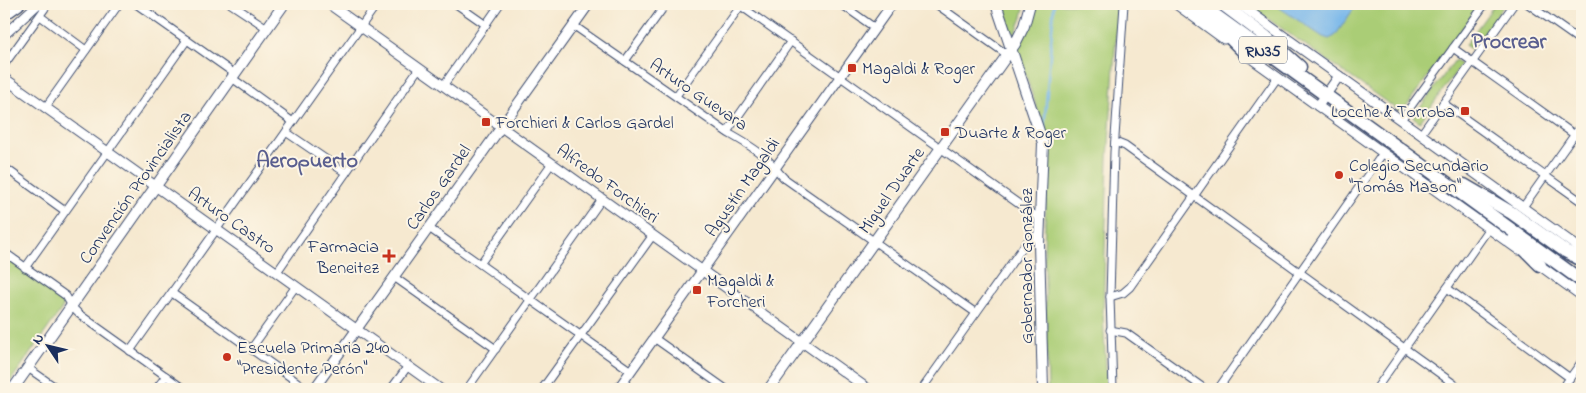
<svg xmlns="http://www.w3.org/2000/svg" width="1586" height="393" font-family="'Indie Flower',sans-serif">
<rect width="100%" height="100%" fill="#fcf5e5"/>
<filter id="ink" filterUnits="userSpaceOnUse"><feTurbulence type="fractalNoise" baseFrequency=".02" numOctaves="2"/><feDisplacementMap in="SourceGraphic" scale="10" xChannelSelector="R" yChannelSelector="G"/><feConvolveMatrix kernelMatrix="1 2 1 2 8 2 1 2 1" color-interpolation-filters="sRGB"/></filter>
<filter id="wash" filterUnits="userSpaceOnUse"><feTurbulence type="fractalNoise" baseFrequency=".0096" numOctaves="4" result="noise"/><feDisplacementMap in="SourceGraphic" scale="20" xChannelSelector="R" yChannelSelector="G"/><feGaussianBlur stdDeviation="1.12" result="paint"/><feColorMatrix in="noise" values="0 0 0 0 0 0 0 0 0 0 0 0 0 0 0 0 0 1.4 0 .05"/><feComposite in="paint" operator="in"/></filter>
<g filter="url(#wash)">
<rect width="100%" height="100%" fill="#f6e9d0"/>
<g fill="#aacd76" stroke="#627e6a">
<polygon points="1001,4 1025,4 1022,17 1015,35 1011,34"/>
<polygon points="1034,4 1118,4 1108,159 1103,313 1107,389 1048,389 1044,248 1048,149 1046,135 1017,50 1026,33"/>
<polygon points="1247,4 1480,4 1405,108 1399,111"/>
<polygon points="1495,4 1505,4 1472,50 1465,45"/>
<polygon points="1455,60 1461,65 1420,122 1413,117"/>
<polygon points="4,256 61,297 64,303 63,307 10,382 4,385"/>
</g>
<polygon fill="#76b6ea" stroke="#4872a4" points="1274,4 1357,4 1335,36 1329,39 1323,37"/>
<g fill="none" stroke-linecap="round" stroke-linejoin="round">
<polyline stroke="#76b6ea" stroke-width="2.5" points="1044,129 1054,4"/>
</g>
</g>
<g filter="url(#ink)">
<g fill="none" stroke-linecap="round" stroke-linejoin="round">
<g stroke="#3c4b6f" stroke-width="9">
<g id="minor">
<polyline points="136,4 235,74"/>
<polyline points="231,4 267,28"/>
<polyline points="456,4 486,25"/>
<polyline points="738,4 1040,219"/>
<polyline points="841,4 875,28"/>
<polyline points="936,4 1009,56"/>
<polyline points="1528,4 1582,42"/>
<polyline points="40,16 86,50"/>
<path d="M573 25 728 133C742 141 757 149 768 160 774 166 778 172 784 178L976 313"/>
<polyline points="1453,48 1582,140"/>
<polyline points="625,61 666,4"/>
<polyline points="4,65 48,4"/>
<polyline points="232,78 293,122"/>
<polyline points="443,86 500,4"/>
<polyline points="676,96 742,4"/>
<polyline points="1443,103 1582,202"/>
<polyline points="45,108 119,4"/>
<polyline points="1401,120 1485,4"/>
<polyline points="286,132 346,173"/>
<polyline points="727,132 791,41"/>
<polyline points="1421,134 1514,4"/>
<polyline points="1115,142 1125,146 1461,389"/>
<polyline points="4,167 65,211"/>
<polyline points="1523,207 1582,124"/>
<polyline points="429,228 631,371"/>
<polyline points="4,252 66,296 73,308 79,314 184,389"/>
<polyline points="480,264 552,163"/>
<polyline points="25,268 187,40"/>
<polyline points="277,272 419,68"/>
<polyline points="394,277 496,349"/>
<polyline points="1447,288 1570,378"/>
<polyline points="172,293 307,389"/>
<polyline points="1110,297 1123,293 1130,287 1278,77"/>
<polyline points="1110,330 1126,333 1205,389"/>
<polyline points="654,338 726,389"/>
<polyline points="251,349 296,286"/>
<polyline points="130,351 377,4"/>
<polyline points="28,368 58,389"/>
<polyline points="156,389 166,376"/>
<polyline points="391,389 408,366"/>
<polyline points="467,389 602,199"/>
<polyline points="542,389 653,235"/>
<polyline points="922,389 1023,247 1028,241 1039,234"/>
<polyline points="1113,389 1110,297 1114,152 1124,4"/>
<polyline points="1218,389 1383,153"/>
<polyline points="1376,389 1489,228"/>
<polyline points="1562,389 1582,361"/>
</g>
</g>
<g stroke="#3c4b6f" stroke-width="11">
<g id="tertiary">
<polyline points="329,4 868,389"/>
<polyline points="1176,4 1224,39"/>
<polyline points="1239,4 1582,250"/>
<polyline points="4,35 38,4"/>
<polyline points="1241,51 1519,250"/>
<polyline points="4,78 440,389"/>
<polyline points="1318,106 1339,76"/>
<polyline points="1535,262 1582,296"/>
<polyline points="314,389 589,4"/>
<polyline points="618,389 892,4"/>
</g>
</g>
<g stroke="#3c4b6f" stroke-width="12">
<g id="secondary">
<polyline points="996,4 1043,143 1039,244 1043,389"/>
<polyline points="13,389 284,4"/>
<polyline points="769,389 1015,44 1024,26 1030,4"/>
</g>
</g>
<g stroke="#3c4b6f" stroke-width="15">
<g id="trunk">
<polyline points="1188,4 1215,23 1246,54"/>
<polyline points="1200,4 1582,281"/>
<polyline points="1222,4 1265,36 1300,67"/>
<polyline points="4,14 18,4"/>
<polyline points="1464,185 1512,213 1565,251 1582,260"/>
<polyline points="1514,239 1540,265"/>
</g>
</g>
<use href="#minor" stroke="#fff" stroke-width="7"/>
<use href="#tertiary" stroke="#fff" stroke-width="9"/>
<use href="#secondary" stroke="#fff" stroke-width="10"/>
<use href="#trunk" stroke="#fff" stroke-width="12"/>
</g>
</g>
<g fill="#c8321e" stroke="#fcf5e5" stroke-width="2">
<rect x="847" y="63" width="10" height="10" rx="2.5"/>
<rect x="1460" y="106" width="10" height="10" rx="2.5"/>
<rect x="481" y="117" width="10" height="10" rx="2.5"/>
<rect x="940" y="127" width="10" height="10" rx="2.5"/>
<circle cx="1339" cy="175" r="5"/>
<path d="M386.5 248.5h5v5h5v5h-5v5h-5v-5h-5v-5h5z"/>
<rect x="692" y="285" width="10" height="10" rx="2.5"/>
<circle cx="227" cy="357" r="5"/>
</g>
<g text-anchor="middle" stroke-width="4" stroke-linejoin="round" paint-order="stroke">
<rect fill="#fcf5e5" stroke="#5e6a86" stroke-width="1" x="1239" y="36.5" width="48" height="27" rx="4"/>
<g font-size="16" font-weight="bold" fill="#1b2f5e">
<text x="1263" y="56">RN35</text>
</g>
<g font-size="18" fill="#1b2f5e" stroke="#fcf5e5" text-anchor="start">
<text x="862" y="74">Magaldi &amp; Roger</text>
<text x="1455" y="117" text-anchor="end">Locche &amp; Torroba</text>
<text x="496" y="128">Forchieri &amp; Carlos Gardel</text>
<text x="955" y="138">Duarte &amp; Roger</text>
<text x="1349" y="171">Colegio Secundario<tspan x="1349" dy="21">"Tomás Mason"</tspan></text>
<text x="379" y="252" text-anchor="end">Farmacia<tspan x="379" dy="21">Beneitez</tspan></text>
<text x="707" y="286">Magaldi &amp;<tspan x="707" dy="21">Forcheri</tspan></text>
<text x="237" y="353">Escuela Primaria 240<tspan x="237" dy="21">"Presidente Perón"</tspan></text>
</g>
<g font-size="18" fill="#1b2f5e" stroke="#fcf5e5">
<text transform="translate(699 94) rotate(34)" y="6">Arturo Guevara</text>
<text transform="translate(608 183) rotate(36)" y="6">Alfredo Forchieri</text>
<text transform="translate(135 187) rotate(-55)" y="6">Convención Provincialista</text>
<text transform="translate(438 187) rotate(-55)" y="6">Carlos Gardel</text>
<text transform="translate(742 187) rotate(-55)" y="6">Agustín Magaldi</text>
<text transform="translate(891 190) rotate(-55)" y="6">Miguel Duarte</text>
<text transform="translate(232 220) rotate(35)" y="6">Arturo Castro</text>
<text transform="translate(1026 266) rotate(-90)" y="6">Gobernador González</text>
</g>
<g font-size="22" font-weight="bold" fill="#595e8f" stroke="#fcf5e5">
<text x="1509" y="48">Procrear</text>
<text x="307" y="167">Aeropuerto</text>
</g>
</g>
<rect width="1586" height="393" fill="none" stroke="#fcf5e5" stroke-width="20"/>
<g transform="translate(48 346) rotate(305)" stroke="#fcf5e5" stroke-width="4" paint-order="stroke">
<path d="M0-4L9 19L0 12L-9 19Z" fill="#1b2f5e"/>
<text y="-8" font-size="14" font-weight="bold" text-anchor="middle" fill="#1b2f5e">N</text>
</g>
</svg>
